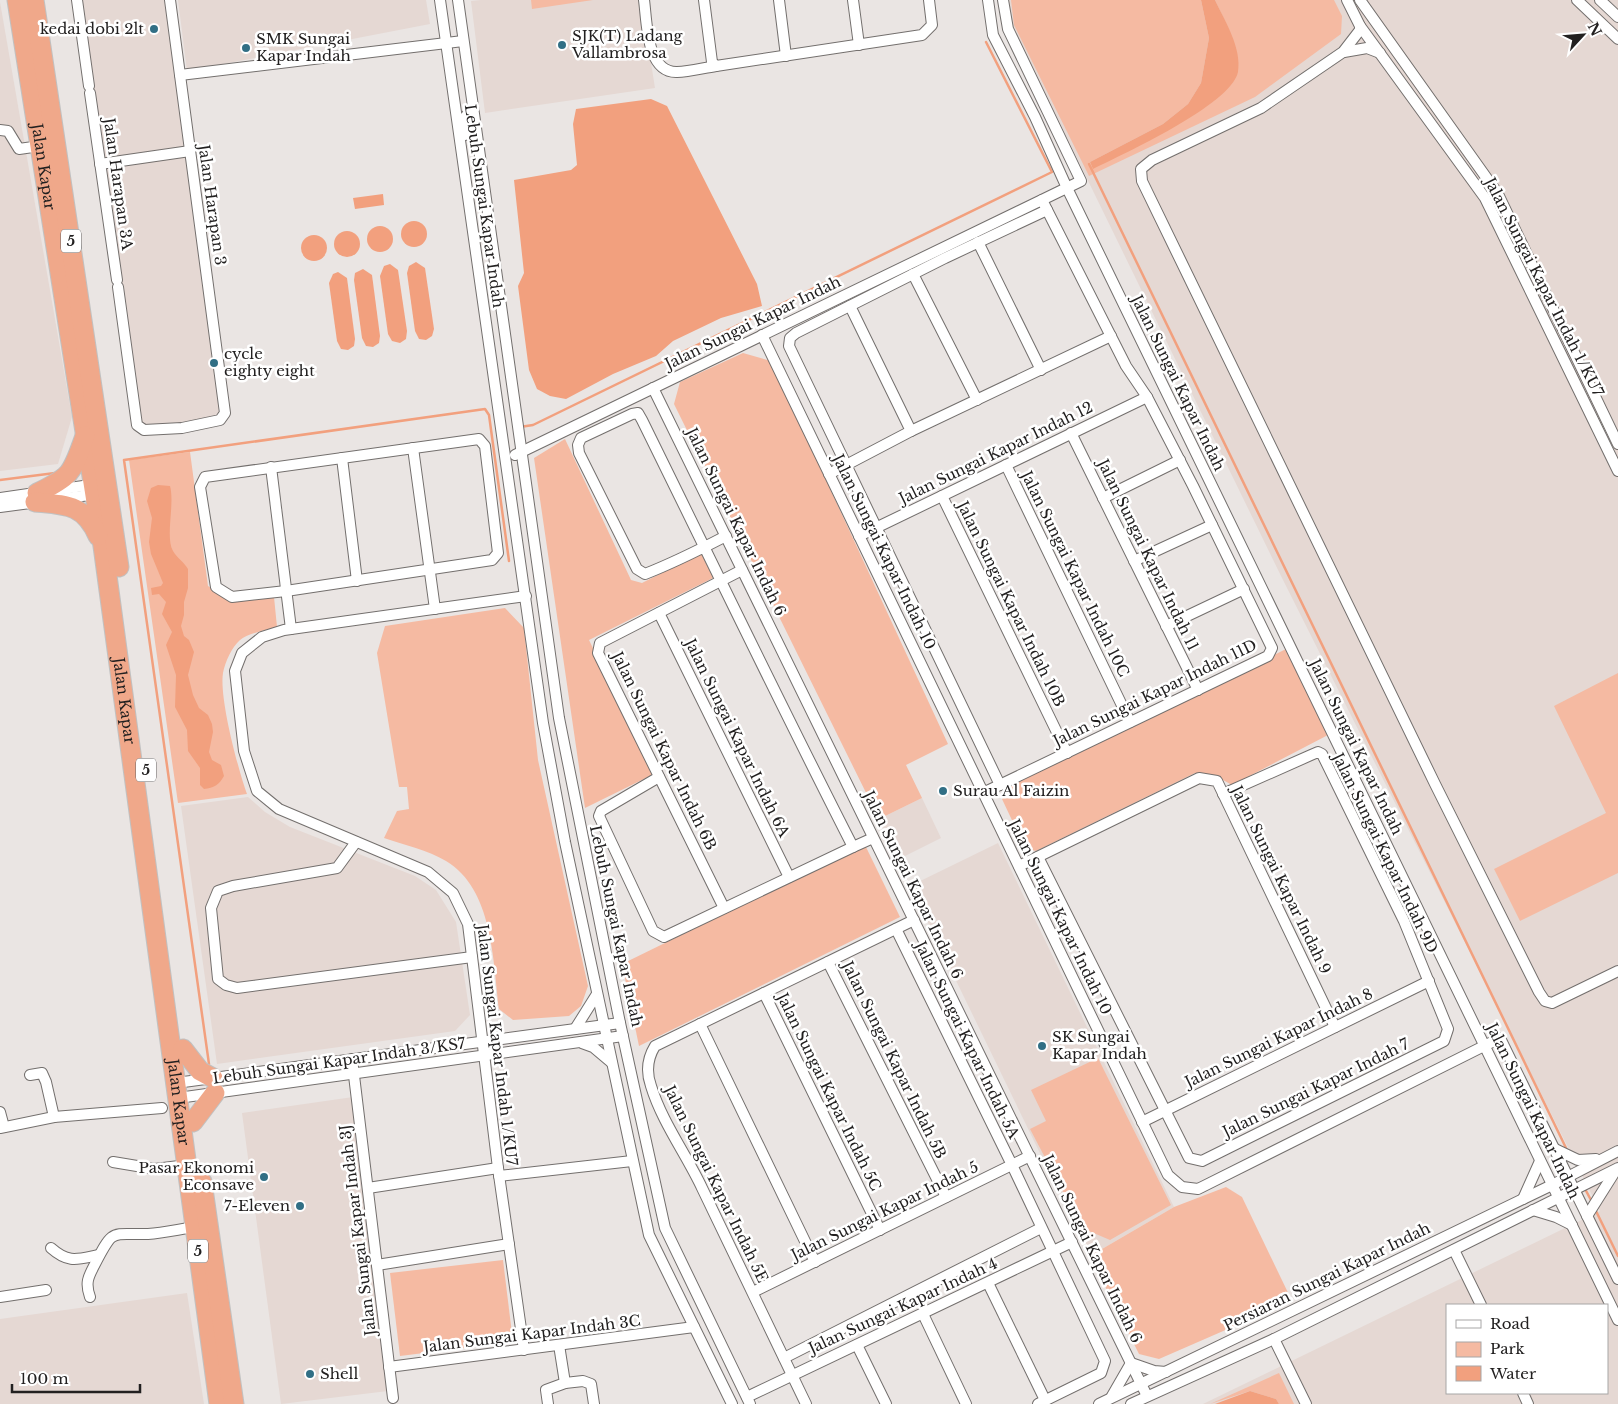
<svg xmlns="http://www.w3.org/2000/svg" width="1618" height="1404" font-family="'Libre Baskerville',serif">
<rect width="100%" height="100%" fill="#eae5e3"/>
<g fill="#e5d8d3" fill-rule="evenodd">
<polygon points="80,0 166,0 222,414 219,417 177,426 146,427 141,424"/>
<polygon points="178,0 426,0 430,24 187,71"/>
<polygon points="481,0 641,0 655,88 485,113 471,1"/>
<path d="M1008 0H1618V1404H1203L1600 1211 1282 578 1012 25ZM1447 1305H1607V1393H1447Z"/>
<polygon points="0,2 72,417 58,464 0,471"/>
<polygon points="248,797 265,812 290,827 415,876 436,890 456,922 470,1015 455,1031 217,1064 181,806"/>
<polygon points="922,798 941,838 899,859 879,819"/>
<polygon points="998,843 1174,1207 1090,1256 910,886"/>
<polygon points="353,1097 388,1391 281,1404 242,1113"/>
<polygon points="187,1293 204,1404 0,1404 0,1319"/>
</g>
<g fill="#f5baa2">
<polygon points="531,0 593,0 532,9"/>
<path d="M1011 0H1201L1209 38 1201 83 1188 104 1163 124 1090 162 1093 168C1137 146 1180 126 1219 96L1230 32 1215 0H1334L1342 16 1341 34 1255 97 1089 176 1014 25Z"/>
<polygon points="743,353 771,361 948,744 906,765 922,798 879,819 674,404 680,382"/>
<polygon points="565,439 631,580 642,583 701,553 713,578 589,640 654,774 585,808 534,458"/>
<path d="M190 452 208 586 233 601 274 597 277 627C267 630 248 633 240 640 232 647 225 662 223 673 219 698 238 769 247 794L178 803 129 460Z"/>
<path d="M505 608 524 628 538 760 588 986 581 1006 569 1016 513 1020 499 1009C493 961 493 889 446 861 428 850 404 845 384 838L397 811 409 809 407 787H399L377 653 385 626Z"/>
<polygon points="1286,649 1328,735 1232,785 1214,775 1195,773 1036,851 1025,848 1002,799 1010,786"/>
<polygon points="1618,673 1618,873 1520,921 1494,869 1606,813 1554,706"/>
<polygon points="865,845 900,917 639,1046 622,964"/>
<polygon points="1098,1058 1171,1205 1110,1240 1082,1228 1030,1129 1046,1121 1031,1090"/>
<polygon points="1226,1187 1242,1197 1292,1301 1159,1359 1139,1354 1090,1256 1174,1207"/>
<polygon points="503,1260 513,1342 400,1356 390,1273"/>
<polygon points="1279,1373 1294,1404 1279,1404 1276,1399 1250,1391 1210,1404"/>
</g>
<g fill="#f2a07e">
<path d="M1201 0H1215C1225 21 1242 48 1238 72 1231 105 1123 154 1093 169L1090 162 1163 124 1188 104 1201 83 1209 38Z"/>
<polygon points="651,99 667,106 757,284 762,306 721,318 673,341 656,356 613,374 566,399 550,396 537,389 529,370 518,286 524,273 514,180 571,170 577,165 573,124 576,109"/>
<polygon points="383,194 384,205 355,209 353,198"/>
<circle cx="414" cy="234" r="13"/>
<circle cx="380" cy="239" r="13"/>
<circle cx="347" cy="244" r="13"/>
<circle cx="314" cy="248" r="13"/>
<polygon points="416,262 425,268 434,329 432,336 426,340 419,339 415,331 407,273 409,266"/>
<polygon points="390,264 398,270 407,331 406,339 400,343 392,341 388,334 380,276 384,266"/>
<polygon points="363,269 372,275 380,336 379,343 373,347 366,346 362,338 354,280 355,273"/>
<polygon points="338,272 347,278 355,339 354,346 348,350 341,349 337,341 329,283 333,274"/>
<path d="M158 485 170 486C175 504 165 537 173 551 177 558 184 562 188 569V588L184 602V615L181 626 184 636 189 640 194 652 188 675 193 695 199 708 208 715 212 724 213 732 209 752 212 760 221 765 224 776C219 785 214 788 204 789L200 785V768L188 751 187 730 175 707 176 675 166 645 172 632 162 614 166 602 159 594 152 595 151 588 161 586 163 583 151 554 149 542 152 518 147 501 151 488Z"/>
<polygon points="1250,1391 1276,1399 1279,1404 1215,1404"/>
</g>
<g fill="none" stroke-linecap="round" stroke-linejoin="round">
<g stroke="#f2a07e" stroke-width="2.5">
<polyline points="1089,164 1567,1150"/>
<polyline points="520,427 533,425 1052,172 986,42"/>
<polyline points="0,480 55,473"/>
<polyline points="209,1064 124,460 485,409 489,415 509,561"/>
<polyline points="1584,1187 1592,1202"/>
<polyline points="1595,1209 1618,1256"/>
</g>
<g stroke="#736f6d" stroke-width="12">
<g id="street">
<polyline points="77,0 89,86"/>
<polyline points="440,0 543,723 565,842 649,1235 732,1404"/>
<polyline points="458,0 559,718 620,1023 665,1228 750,1404"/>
<path d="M644 0C647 21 646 73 677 72 689 72 703 68 716 66"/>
<polyline points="704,0 712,62 716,66 922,35 932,25 929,0"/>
<polyline points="779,0 786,56"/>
<polyline points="853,0 859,45"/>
<polyline points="988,0 993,35 1035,117 1067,188 1618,1320"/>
<polyline points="1347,0 1360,26 1485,198 1618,471"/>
<polyline points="1360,0 1498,194 1618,444"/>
<polyline points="1577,0 1618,39"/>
<polyline points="1600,0 1618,17"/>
<polyline points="1360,26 1360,30 1343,52 1261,108 1152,160 1141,169 1142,181 1435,784 1539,992 1545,1001 1552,1003 1618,971"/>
<polyline points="1344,52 1367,48 1380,53"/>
<polyline points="180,75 463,41"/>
<polyline points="90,93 117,280"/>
<polyline points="0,130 8,131 19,149 40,146"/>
<polyline points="465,135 464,118 468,114 473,113"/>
<polyline points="100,164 190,151"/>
<polyline points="978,242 1041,370"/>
<polyline points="913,274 977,400"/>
<polyline points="118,287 137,425 144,430 182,428 220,420 225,413 170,0"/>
<polyline points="850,306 911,431"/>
<polyline points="762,335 1168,1175 1182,1187 1198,1189 1500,1038 1618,1279"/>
<polyline points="653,388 1147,1396"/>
<polyline points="1071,433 1198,690"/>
<polygon points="479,439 485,446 498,553 492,560 286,591 232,597 216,587 200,487 205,477"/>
<polyline points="413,448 435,609"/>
<polyline points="515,455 1081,181 1008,29 1003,0"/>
<polyline points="342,458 357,581"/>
<polyline points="1006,465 1130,722"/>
<polyline points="271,467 291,629"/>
<polyline points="829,474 911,431 1111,336"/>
<polyline points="942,496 1067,753"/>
<polyline points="0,498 97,484"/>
<polyline points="1103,498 1180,460"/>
<polyline points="58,499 98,494"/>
<polyline points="0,507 38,502"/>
<polyline points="859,536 1147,397"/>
<polyline points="1134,561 1212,525"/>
<polyline points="659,613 789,877"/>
<polyline points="1166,626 1244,589"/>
<path d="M659 777 601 811 599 816 653 931 664 937 853 847C781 706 712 562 642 420L638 413 632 414 581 438 578 445 579 453 637 569 645 574C673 563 699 550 726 536"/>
<polyline points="1000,785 789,346 790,338 796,333 945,258 1047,210"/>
<polyline points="983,793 1268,656 1272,648 1193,486 1147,397 1126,366 1042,200"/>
<polyline points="356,842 337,868 233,886 218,891 211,908 218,979 226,985 237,988 472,957"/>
<polyline points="853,847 873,838"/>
<polyline points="1038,857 1189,1158 1202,1161 1444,1041 1448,1029 1404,921 1322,754 1318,752 1311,755 1223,794"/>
<polyline points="1019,866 1199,778 1217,781 1335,1027"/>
<polyline points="724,908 598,653 600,643 742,570"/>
<polyline points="896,929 1012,1165 1105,1361 1101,1373 1038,1404"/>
<polyline points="828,962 946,1197"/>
<polyline points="764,993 880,1230"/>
<polyline points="700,1024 815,1262"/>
<polyline points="575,1029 597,994"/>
<polyline points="582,1043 593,1047 612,1063"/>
<polyline points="352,1059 393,1398"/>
<polyline points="30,1075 42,1073 46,1082 54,1117"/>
<polyline points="176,1083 620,1023"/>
<polyline points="178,1098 623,1036"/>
<polyline points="0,1112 4,1127"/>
<polyline points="1142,1122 1429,981"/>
<polyline points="0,1128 54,1117 162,1108"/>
<polyline points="1555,1149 1578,1160 1596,1159"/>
<polyline points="113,1162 155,1169 187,1165"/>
<polyline points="499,1176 632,1161"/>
<polyline points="368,1188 498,1168"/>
<polyline points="1523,1199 1540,1161"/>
<polyline points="1533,1210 1556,1217 1572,1225"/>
<polyline points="1587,1216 1616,1170"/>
<path d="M51 1248C69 1264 78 1259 99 1255"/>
<polyline points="1454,1250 1481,1305"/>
<polyline points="377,1265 509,1244"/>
<polyline points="988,1283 1045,1400"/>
<polyline points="753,1292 1030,1156"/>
<polyline points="0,1297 46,1290"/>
<path d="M90 1297C85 1283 88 1277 95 1264 114 1227 111 1235 148 1234 164 1233 180 1229 195 1227"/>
<polyline points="923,1314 966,1404"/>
<polyline points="1274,1339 1306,1404"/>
<polyline points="559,1345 565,1383 583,1381 591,1384 594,1404"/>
<polyline points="857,1345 886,1404"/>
<polyline points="524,1350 498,1168 468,924 453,893 428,872 279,809 257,791 244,751 235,671 242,653 262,637 284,630 526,596"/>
<polyline points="784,1358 1041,1228"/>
<polyline points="1131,1363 1154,1371 1166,1372"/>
<polyline points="389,1367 694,1327"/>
<polyline points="1523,1393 1528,1404"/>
<polyline points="1112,1396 1131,1363"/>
<polyline points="747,1397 1072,1242"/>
<polyline points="548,1404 546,1390 565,1383"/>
<path d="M806 1404C771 1332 737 1260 702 1188 686 1154 662 1122 651 1086 646 1072 647 1059 655 1046L914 920"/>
<polyline points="1099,1404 1552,1185 1618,1151"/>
<polyline points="1131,1404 1274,1339 1618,1168"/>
</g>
</g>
<g stroke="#c1c1c1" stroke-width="21">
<g id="highway">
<path id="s1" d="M17 0 103 546 219 1404"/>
<polyline points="34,0 119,567"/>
<path d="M37 493C73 476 72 472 85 436"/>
<path d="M35 502C66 505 84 504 98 536"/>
<polyline points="183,1049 200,1071 213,1078"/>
<polyline points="193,1122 215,1093"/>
<polyline points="202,1182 234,1404"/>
</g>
</g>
<use href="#street" stroke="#fff" stroke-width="10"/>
<use href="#highway" stroke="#f0a88a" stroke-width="19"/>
</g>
<g fill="#316f85" stroke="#fff" stroke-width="2">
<circle cx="154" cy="29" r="5"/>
<circle cx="562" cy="45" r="5"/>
<circle cx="246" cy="48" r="5"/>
<circle cx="214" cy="363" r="5"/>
<circle cx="943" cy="791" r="5"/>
<circle cx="1042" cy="1046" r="5"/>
<circle cx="264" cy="1177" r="5"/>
<circle cx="300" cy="1206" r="5"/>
<circle cx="310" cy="1374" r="5"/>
</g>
<g text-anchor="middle" stroke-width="5" stroke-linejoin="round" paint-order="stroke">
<g fill="#fff" stroke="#646363" stroke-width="1">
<rect x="61" y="229.5" width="20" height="23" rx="4"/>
<rect x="136" y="758.5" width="20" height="23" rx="4"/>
<rect x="188" y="1239.5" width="20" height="23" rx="4"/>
</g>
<g font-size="14" font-weight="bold" fill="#222020">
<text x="71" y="246">5</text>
<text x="146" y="775">5</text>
<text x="198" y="1256">5</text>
</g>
<g font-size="15" fill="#222020" stroke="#fff" text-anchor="start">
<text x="144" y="34" text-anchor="end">kedai dobi 2lt</text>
<text x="572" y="41">SJK(T) Ladang<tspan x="572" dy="17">Vallambrosa</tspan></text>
<text x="256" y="44">SMK Sungai<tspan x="256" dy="17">Kapar Indah</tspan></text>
<text x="224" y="359">cycle<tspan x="224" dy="17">eighty eight</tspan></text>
<text x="953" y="796">Surau Al Faizin</text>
<text x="1052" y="1042">SK Sungai<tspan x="1052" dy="17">Kapar Indah</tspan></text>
<text x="254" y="1173" text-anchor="end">Pasar Ekonomi<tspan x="254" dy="17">Econsave</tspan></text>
<text x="290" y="1211" text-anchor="end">7-Eleven</text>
<text x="320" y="1379">Shell</text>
</g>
<g font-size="15" fill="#222020" stroke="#fff">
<text dy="5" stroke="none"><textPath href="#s1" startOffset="169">Jalan Kapar</textPath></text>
<text transform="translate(118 184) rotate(82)" y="5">Jalan Harapan 3A</text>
<text transform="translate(212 205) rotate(82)" y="5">Jalan Harapan 3</text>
<text transform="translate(484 206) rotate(82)" y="5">Lebuh Sungai Kapar Indah</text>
<text transform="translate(1544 287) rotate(63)" y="5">Jalan Sungai Kapar Indah 1/KU7</text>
<text transform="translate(753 323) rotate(-26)" y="5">Jalan Sungai Kapar Indah</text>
<text transform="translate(1178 383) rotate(64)" y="5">Jalan Sungai Kapar Indah</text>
<text transform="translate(996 453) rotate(-26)" y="5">Jalan Sungai Kapar Indah 12</text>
<text transform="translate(736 522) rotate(64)" y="5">Jalan Sungai Kapar Indah 6</text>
<text transform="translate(884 552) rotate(64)" y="5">Jalan Sungai Kapar Indah 10</text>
<text transform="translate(1148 555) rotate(64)" y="5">Jalan Sungai Kapar Indah 11</text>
<text transform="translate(1075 574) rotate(64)" y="5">Jalan Sungai Kapar Indah 10C</text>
<text transform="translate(1011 604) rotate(64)" y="5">Jalan Sungai Kapar Indah 10B</text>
<text transform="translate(1155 693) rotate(-26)" y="5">Jalan Sungai Kapar Indah 11D</text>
<text dy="5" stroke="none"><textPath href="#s1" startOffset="709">Jalan Kapar</textPath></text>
<text transform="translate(737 738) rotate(64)" y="5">Jalan Sungai Kapar Indah 6A</text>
<text transform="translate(1356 747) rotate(64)" y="5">Jalan Sungai Kapar Indah</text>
<text transform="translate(664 751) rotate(64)" y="5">Jalan Sungai Kapar Indah 6B</text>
<text transform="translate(1385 853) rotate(64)" y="5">Jalan Sungai Kapar Indah 9D</text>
<text transform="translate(1281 880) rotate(64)" y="5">Jalan Sungai Kapar Indah 9</text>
<text transform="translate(913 885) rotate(64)" y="5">Jalan Sungai Kapar Indah 6</text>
<text transform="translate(1060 917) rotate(64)" y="5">Jalan Sungai Kapar Indah 10</text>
<text transform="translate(616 926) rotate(78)" y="5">Lebuh Sungai Kapar Indah</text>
<text transform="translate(1279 1038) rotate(-26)" y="5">Jalan Sungai Kapar Indah 8</text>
<text transform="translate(967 1040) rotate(64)" y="5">Jalan Sungai Kapar Indah 5A</text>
<text transform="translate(497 1045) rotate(83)" y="5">Jalan Sungai Kapar Indah 1/KU7</text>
<text transform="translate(894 1060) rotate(64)" y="5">Jalan Sungai Kapar Indah 5B</text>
<text transform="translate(339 1061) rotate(-8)" y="5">Lebuh Sungai Kapar Indah 3/KS7</text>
<text transform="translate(1316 1088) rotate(-26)" y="5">Jalan Sungai Kapar Indah 7</text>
<text transform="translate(829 1092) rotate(64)" y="5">Jalan Sungai Kapar Indah 5C</text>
<text dy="5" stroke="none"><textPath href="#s1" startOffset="1114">Jalan Kapar</textPath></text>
<text transform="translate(1533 1111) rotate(64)" y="5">Jalan Sungai Kapar Indah</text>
<text transform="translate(716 1184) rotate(64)" y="5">Jalan Sungai Kapar Indah 5E</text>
<text transform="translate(885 1211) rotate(-26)" y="5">Jalan Sungai Kapar Indah 5</text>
<text transform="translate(358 1230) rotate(-97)" y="5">Jalan Sungai Kapar Indah 3J</text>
<text transform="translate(1092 1249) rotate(64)" y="5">Jalan Sungai Kapar Indah 6</text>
<text transform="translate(1327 1277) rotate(-26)" y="5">Persiaran Sungai Kapar Indah</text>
<text transform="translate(903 1306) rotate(-25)" y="5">Jalan Sungai Kapar Indah 4</text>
<text transform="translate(532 1334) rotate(-7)" y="5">Jalan Sungai Kapar Indah 3C</text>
</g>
</g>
<rect x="1446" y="1304" width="162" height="90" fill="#ffffff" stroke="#a7a6a6"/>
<rect x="1456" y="1320" width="25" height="8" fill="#ffffff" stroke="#a7a6a6"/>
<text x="1490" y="1329" font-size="15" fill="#222020">Road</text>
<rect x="1456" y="1342" width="25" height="15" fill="#f5baa2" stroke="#a7a6a6"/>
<text x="1490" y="1354" font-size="15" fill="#222020">Park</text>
<rect x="1456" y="1366" width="25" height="15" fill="#f2a07e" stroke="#a7a6a6"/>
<text x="1490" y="1379" font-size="15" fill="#222020">Water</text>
<g transform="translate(1583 35) rotate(64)" stroke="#ffffff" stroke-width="4" paint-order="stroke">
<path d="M0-4L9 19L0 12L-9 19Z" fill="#222020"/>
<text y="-8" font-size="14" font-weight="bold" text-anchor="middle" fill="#222020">N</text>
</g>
<path d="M12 1384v8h128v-8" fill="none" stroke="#222020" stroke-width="2.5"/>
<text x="20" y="1384" font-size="15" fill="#222020" stroke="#ffffff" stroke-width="4" paint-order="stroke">100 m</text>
</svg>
